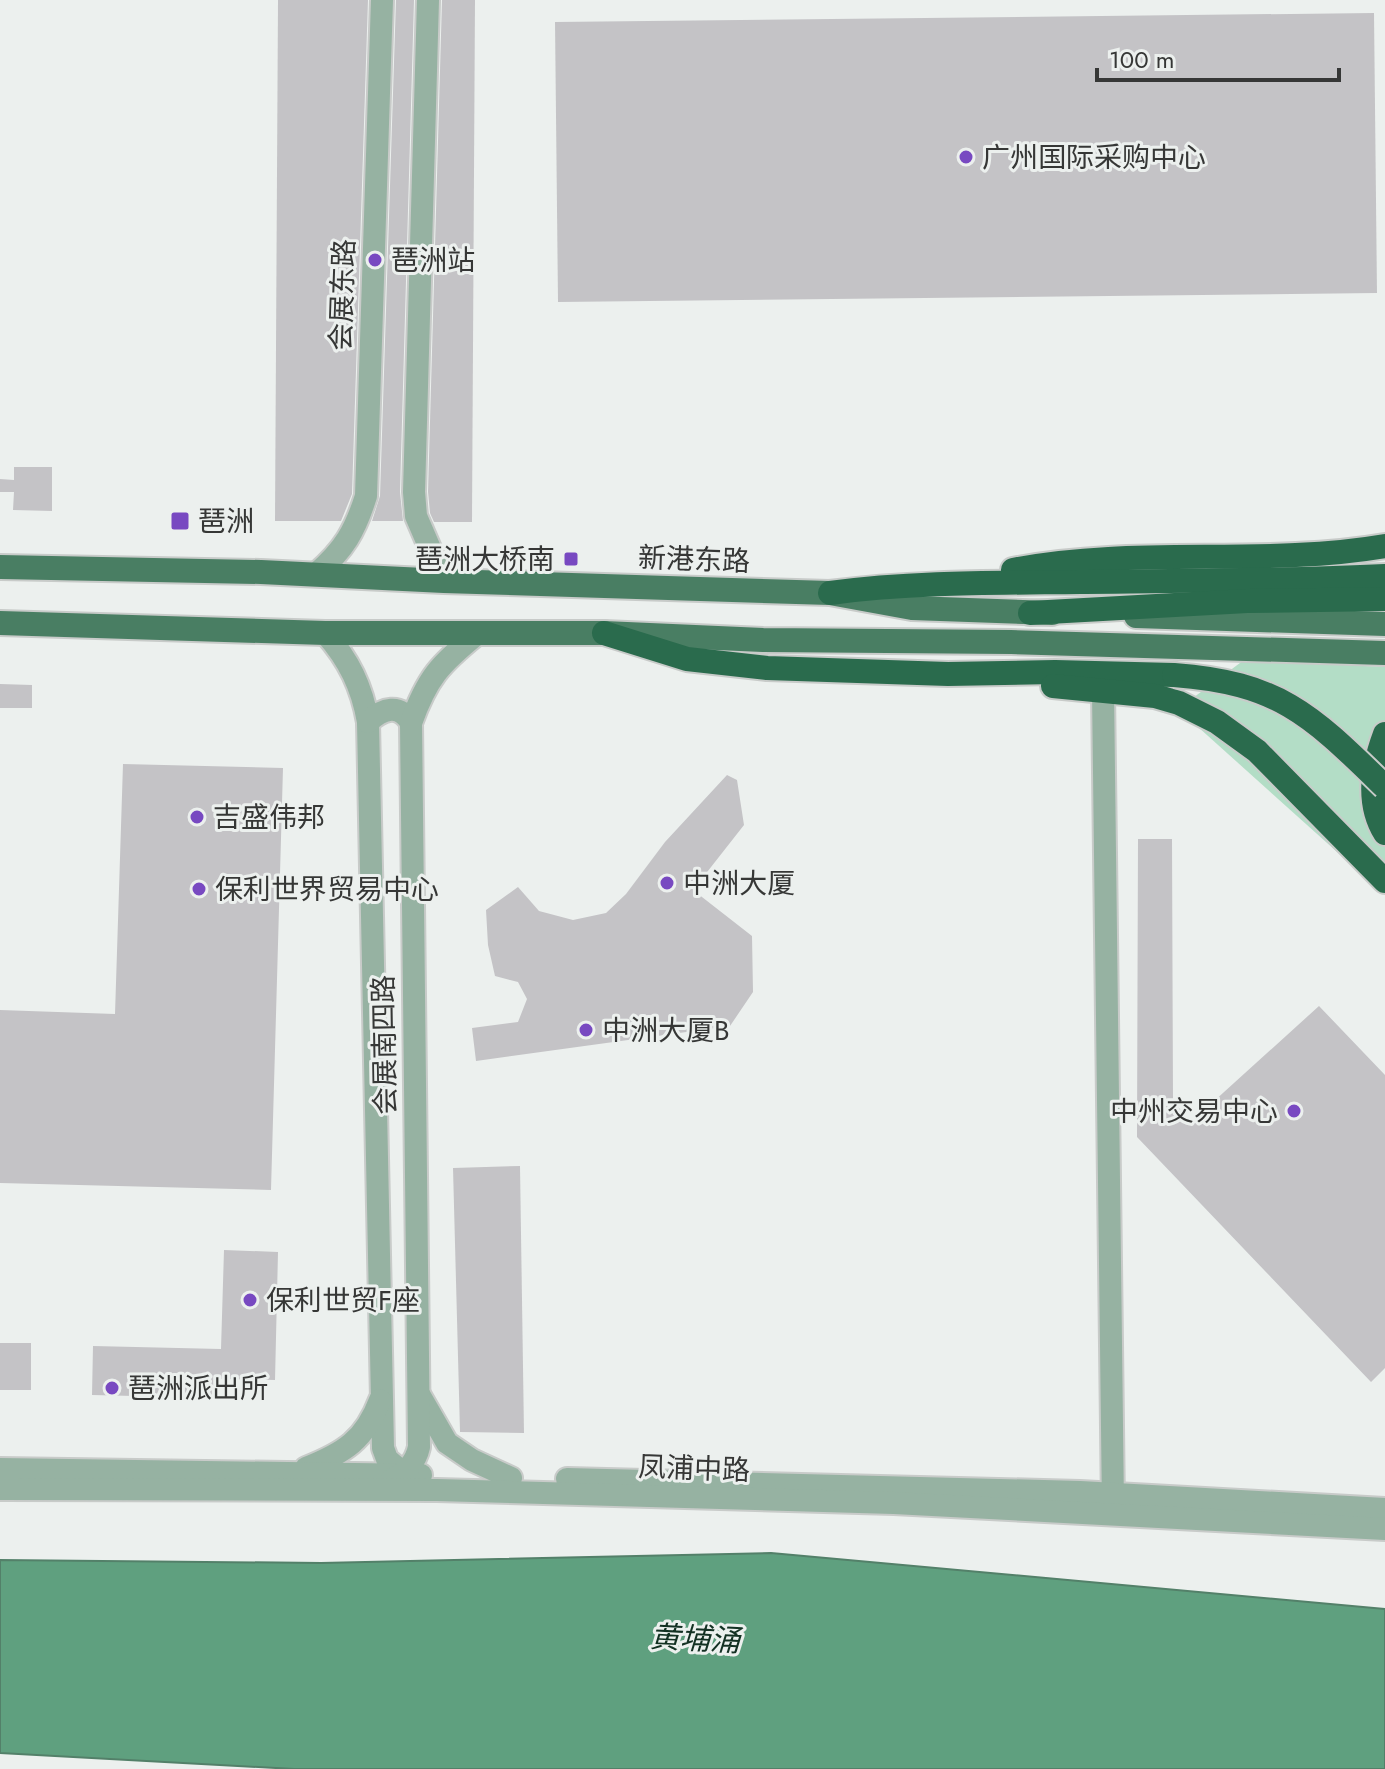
<svg xmlns="http://www.w3.org/2000/svg" width="1385" height="1769" font-family="Jost,'Noto Sans SC',sans-serif">
<rect width="100%" height="100%" fill="#ecf0ee"/>
<polygon fill="#b3ddc6" points="1244,660 1385,667 1385,895 1178,709"/>
<polygon fill="#5fa07f" stroke="#538069" stroke-width="2" points="771,1553 1385,1609 1385,1769 294,1769 0,1753 0,1560 321,1563"/>
<g fill="#c4c3c6">
<polygon points="278,0 368,0 352,494 341,521 275,521"/>
<polygon points="396,0 414,0 400,492 403,521 372,521 380,496"/>
<polygon points="442,0 475,0 472,522 434,522 430,513 428,492"/>
<polygon points="1374,13 1377,293 558,302 555,22"/>
<polygon points="14,467 52,467 52,511 13,510 14,492 0,492 0,479 14,480"/>
<polygon points="0,684 32,685 32,708 0,708"/>
<polygon points="123,764 283,768 271,1190 0,1183 0,1010 115,1014"/>
<polygon points="727,775 737,780 744,825 693,890 752,936 753,992 730,1026 476,1061 472,1028 518,1022 527,999 518,982 495,976 488,945 486,910 518,887 539,911 573,920 606,913 626,894 665,842"/>
<polygon points="1138,839 1172,839 1173,1101 1191,1122 1319,1006 1385,1075 1385,1368 1371,1382 1137,1137"/>
<polygon points="520,1166 524,1433 460,1432 453,1168"/>
<polygon points="224,1250 278,1252 275,1380 220,1379 220,1398 92,1395 93,1346 221,1349"/>
<rect x="0" y="1343" width="31" height="47"/>
</g>
<g fill="none" stroke-linecap="round" stroke-linejoin="round">
<g stroke="#c8cbc9" stroke-width="26">
<g id="minor">
<polyline points="428,0 414,492 416,516 444,581"/>
<path d="M316 574C344 550 355 531 366 496L382 0"/>
<path d="M325 633C349 660 362 687 368 722L383 1448 387 1459 408 1477"/>
<polyline points="1103,690 1113,1508"/>
<path d="M368 722C383 708 400 703 411 723"/>
<polyline points="420,1396 447,1443 472,1460 511,1478"/>
<path d="M306 1468C344 1453 365 1440 380 1400"/>
<polyline points="0,1469 421,1475"/>
<path d="M392 1479C406 1473 416 1461 419 1447L411 723C427 678 440 664 477 634"/>
<polyline points="567,1479 1080,1492 1385,1509"/>
<polyline points="0,1489 437,1490 894,1503 1385,1529"/>
</g>
</g>
<g stroke="#c8cbc9" stroke-width="28">
<g id="major">
<polyline points="0,567 261,572 444,581 830,593 912,608 1052,613"/>
<polyline points="1136,616 1385,624"/>
<polyline points="0,623 325,633 604,633 763,640 1011,642 1385,653"/>
</g>
</g>
<g stroke="#c8cbc9" stroke-width="28">
<g id="highway">
<path d="M1013 570C1135 546 1263 567 1385 546"/>
<path d="M830 593C913 582 996 583 1080 582 1182 581 1283 581 1385 576"/>
<polyline points="1030,613 1247,601 1385,599"/>
<polyline points="604,633 687,659 767,668 948,674 1055,672 1174,675"/>
<polyline points="1053,686 1155,696 1179,703 1217,722 1257,751 1385,881"/>
<path d="M1385 734C1373 766 1366 802 1385 833"/>
</g>
</g>
<use href="#minor" stroke="#96b2a2" stroke-width="22"/>
<use href="#major" stroke="#497e63" stroke-width="24"/>
<use href="#highway" stroke="#2a6b4d" stroke-width="24"/>
<g stroke="#c8cbc9" stroke-width="28" stroke-linecap="butt">
<path id="highway-bridge" d="M1174 675C1281 683 1312 716 1385 787"/>
</g>
<use href="#highway-bridge" stroke="#2a6b4d" stroke-width="24"/>
</g>
<g fill="#7849c1" stroke="#ecf0ee" stroke-width="3">
<circle cx="966" cy="157" r="8"/>
<circle cx="375" cy="260" r="8"/>
<rect x="170" y="511" width="20" height="20" rx="4"/>
<rect x="563" y="551" width="16" height="16" rx="4"/>
<circle cx="197" cy="817" r="8"/>
<circle cx="667" cy="883" r="8"/>
<circle cx="199" cy="889" r="8"/>
<circle cx="586" cy="1030" r="8"/>
<circle cx="1294" cy="1111" r="8"/>
<circle cx="250" cy="1300" r="8"/>
<circle cx="112" cy="1388" r="8"/>
</g>
<g text-anchor="middle" stroke-width="6" stroke-linejoin="round" paint-order="stroke">
<g font-size="28" fill="#363736" stroke="#ecf0ee" text-anchor="start">
<text x="982" y="167">广州国际采购中心</text>
<text x="391" y="270">琶洲站</text>
<text x="198" y="531">琶洲</text>
<text x="555" y="569" text-anchor="end">琶洲大桥南</text>
<text x="213" y="827">吉盛伟邦</text>
<text x="683" y="893">中洲大厦</text>
<text x="215" y="899">保利世界贸易中心</text>
<text x="602" y="1040">中洲大厦B</text>
<text x="1278" y="1121" text-anchor="end">中州交易中心</text>
<text x="266" y="1310">保利世贸F座</text>
<text x="128" y="1398">琶洲派出所</text>
</g>
<g font-size="28" fill="#363736" stroke="#ecf0ee">
<text transform="translate(342 295) rotate(-88)" y="10">会展东路</text>
<text transform="translate(694 559) rotate(2)" y="10">新港东路</text>
<text transform="translate(384 1045) rotate(-91)" y="10">会展南四路</text>
<text transform="translate(694 1468) rotate(2)" y="10">凤浦中路</text>
</g>
<g font-size="30" font-style="italic" fill="#133123" stroke="#ecf0ee">
<text transform="translate(695 1639) rotate(3)" y="10">黄埔涌</text>
</g>
</g>
<path d="M1097 68v12h242v-12" fill="none" stroke="#363736" stroke-width="4"/>
<text x="1109" y="68" font-size="24" fill="#363736" stroke="#ecf0ee" stroke-width="6" paint-order="stroke">100 m</text>
</svg>
